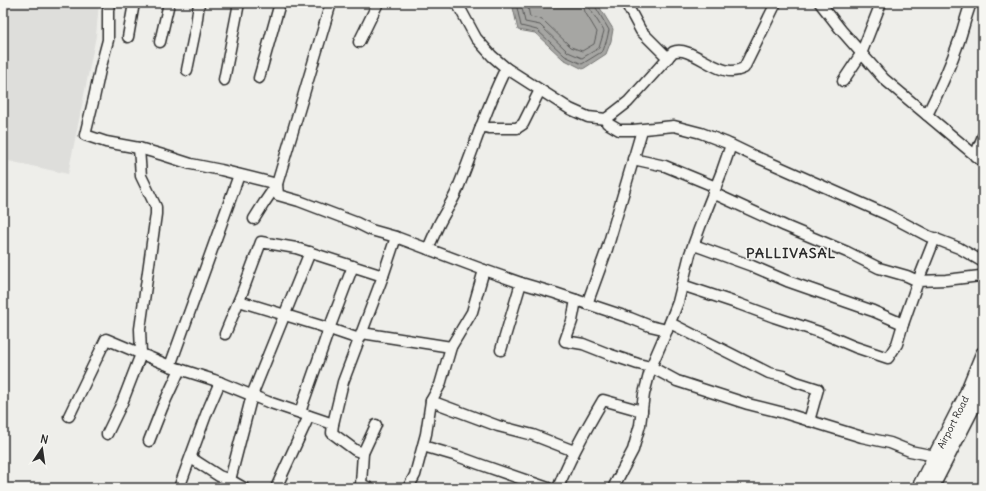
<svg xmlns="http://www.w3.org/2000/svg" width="986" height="491" font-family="Delius,sans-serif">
<rect width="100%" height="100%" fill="#eeeeea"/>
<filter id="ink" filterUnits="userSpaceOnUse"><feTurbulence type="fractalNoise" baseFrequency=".025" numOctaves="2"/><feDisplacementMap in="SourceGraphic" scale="8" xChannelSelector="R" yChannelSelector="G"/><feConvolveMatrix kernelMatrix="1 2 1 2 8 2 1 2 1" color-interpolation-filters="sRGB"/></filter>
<g filter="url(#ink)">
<polygon fill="#dededb" points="3,3 99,3 96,36 68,174 9,161 3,186"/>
<polygon fill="#a6a6a3" stroke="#757573" points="512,3 597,3 613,29 611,41 606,54 583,69 563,59 535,33 518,30"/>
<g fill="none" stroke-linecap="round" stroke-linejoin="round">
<g stroke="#5c5c5b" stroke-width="1">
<polyline points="516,3 521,26 537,30 565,56 582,64 603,51 607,39 609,30 595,6 594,3"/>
<polyline points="521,3 525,22 540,25 568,52 582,58 599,48 604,31 590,9 589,3"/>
<polyline points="527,3 530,17 540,19 544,21 571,47 582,51 594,44 597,32 585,12 583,3"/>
</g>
<g stroke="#2b2b2b" stroke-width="13">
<g id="street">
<polyline points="109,3 108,11 108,40 100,70 94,98 85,135 106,142 139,148 163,155 191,164 221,170 277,184 278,195 299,201 357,223 371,230 396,237 484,270 521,283 555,293 630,318 650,326 667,330"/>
<path d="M457 3 476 38 492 56 506 68 570 109 588 117 606 119 628 102 673 52C689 45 714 72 732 71 736 71 740 70 744 68L776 3"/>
<polyline points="626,3 641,31 668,58"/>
<polyline points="820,3 841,30 884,79 983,162"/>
<polyline points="128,37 134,3"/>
<polyline points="160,42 169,3"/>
<polyline points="359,42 378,3"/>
<polyline points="187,70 196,26 199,3"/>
<polyline points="259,78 280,3"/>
<polyline points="224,80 239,3"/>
<polyline points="843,81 861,54 881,3"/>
<path d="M927 115C939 91 950 67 959 41 963 29 966 16 971 3"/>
<polyline points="606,119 607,123 619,130 633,130 674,126 701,133 727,143 754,156 775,165 888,215 928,236 959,248 983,262"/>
<polyline points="481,126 489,128 517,128 523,124 540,90"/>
<polyline points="975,156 983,136"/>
<polyline points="633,159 665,166 716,187"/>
<polyline points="713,193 785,226 847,252 879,268 907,276 918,281 935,238"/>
<polyline points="254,219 264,203 277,184 331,3"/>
<path d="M428 249C431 241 435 233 439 224 444 214 450 205 455 195 473 153 485 109 506 68"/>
<polyline points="383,276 396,237"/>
<polyline points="682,285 739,304 774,317 822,333 855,347 888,358 897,344 903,324 873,311 787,281 752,266 694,245"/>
<polyline points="576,300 572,321 565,341 583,344 611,355 638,364 651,367 677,381 748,404 784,413 862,437 890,443 910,451 935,456"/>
<polyline points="239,301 321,326 359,339"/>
<polyline points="587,304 607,249 642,130"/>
<polyline points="670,323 769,373 783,376 796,382 818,389 809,421"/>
<polyline points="903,324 918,281 946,280 980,276"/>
<polyline points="362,333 451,347"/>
<polyline points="501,350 521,283"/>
<polyline points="170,366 239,175"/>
<polyline points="431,401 498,426 533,435 574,451"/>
<polyline points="300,412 329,329 353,266"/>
<polyline points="69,416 106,339 170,366 214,380 268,402 333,424 343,382 383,276 296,248 261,242 242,293 225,334"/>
<polyline points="333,424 332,433 355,450 363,453"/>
<polyline points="107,434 122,403 141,354 140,329 156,214 156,207 141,176 139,148"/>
<polyline points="149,441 162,408 180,369"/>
<polyline points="423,446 457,456 479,464 548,488"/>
<polyline points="191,458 219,476 230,480 244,488"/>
<polyline points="230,480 252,395 310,252"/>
<polyline points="179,488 207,412 220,382"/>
<polyline points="276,488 309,416"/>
<polyline points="369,488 361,484 363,453 376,425"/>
<polyline points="408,488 415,475 426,434 431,401 440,385 451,347 472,312 484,270"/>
<path d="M558 488C570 457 586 429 603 400L642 411"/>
<polyline points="613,488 633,450 640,425 644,394 651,367 667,330 678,302 690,254 701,224 722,171 731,145"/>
</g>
</g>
<g stroke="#2b2b2b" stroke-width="17">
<g id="secondary">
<path id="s1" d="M919 488 965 398 983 354"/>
<polyline points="931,488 971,410 983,381"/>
</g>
</g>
<use href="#street" stroke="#f6f6f2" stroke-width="10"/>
<use href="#secondary" stroke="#f6f6f2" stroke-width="14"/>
</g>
</g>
<g text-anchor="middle" stroke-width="3" stroke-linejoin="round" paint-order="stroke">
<g font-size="10" fill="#2b2b2b" stroke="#f6f6f2">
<text dy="4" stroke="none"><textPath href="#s1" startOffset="74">Airport Road</textPath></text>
</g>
<g font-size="14" font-weight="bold" letter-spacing="1" fill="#2b2b2b" stroke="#f6f6f2">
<text x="791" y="258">PALLIVASAL</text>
</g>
</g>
<rect width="986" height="491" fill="none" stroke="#f6f6f2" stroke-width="16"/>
<rect x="8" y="8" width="970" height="475" fill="none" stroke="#2b2b2b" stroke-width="1.5" filter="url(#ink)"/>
<g transform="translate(42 449) rotate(13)" stroke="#f6f6f2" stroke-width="3" paint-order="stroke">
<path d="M0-3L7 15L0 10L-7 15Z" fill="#2b2b2b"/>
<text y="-6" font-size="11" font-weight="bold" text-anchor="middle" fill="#2b2b2b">N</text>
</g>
</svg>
